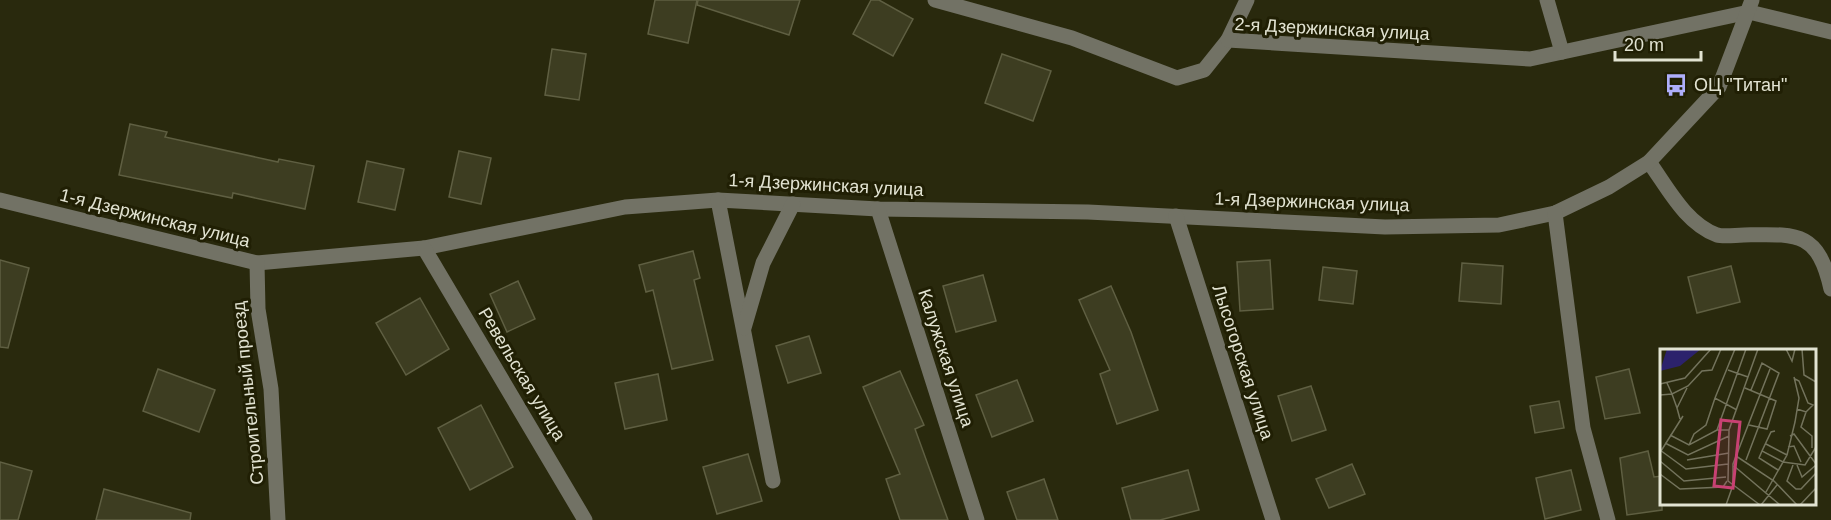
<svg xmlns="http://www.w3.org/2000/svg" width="1831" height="520" viewBox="0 0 1831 520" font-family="Arial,sans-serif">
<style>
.building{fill:#3d3d21;stroke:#5f5f42;stroke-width:1.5}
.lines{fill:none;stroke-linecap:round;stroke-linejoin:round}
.minor{stroke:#727265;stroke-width:15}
.labels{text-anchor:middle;stroke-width:6;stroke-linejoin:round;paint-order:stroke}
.street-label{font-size:18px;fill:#e2e3d2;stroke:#201f04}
.poi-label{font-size:18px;fill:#e2e3d2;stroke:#201f04;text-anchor:start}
.inset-road{fill:none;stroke:#73735c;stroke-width:1.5}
.view{fill:#c84173;fill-opacity:0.15;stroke:#c84173;stroke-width:3}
.inset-edge{fill:none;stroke:#e2e3d2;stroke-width:3}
</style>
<rect width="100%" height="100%" fill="#29290d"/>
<!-- building -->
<g class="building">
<path d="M655,0H697L688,43L648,34Z"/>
<path d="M698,0H800L789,35L697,5Z"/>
<path d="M871,0H879L913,19L893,56L853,34Z"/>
<path d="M552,49L586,54L579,100L545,95Z"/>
<path d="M1002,54L1051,71L1033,121L985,103Z"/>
<path d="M130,124L167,132L165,137L278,162L279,159L314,166L305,209L233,193L232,198L119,175Z"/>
<path d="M459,151L491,158L481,204L449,197Z"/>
<path d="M367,161L404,169L395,210L358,202Z"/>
<path d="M693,251L700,278L694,280L713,360L672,369L653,290L646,292L639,265Z"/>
<path d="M0,260L29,268L8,348L0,347Z"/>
<path d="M1270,260L1273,309L1240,311L1237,262Z"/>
<path d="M1462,263L1503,266L1501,304L1459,301Z"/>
<path d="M1731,266L1740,302L1697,313L1688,277Z"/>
<path d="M1323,267L1357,271L1353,304L1319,300Z"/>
<path d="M983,275L996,321L956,332L943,286Z"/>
<path d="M518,281L535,319L507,332L490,294Z"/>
<path d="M1111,286L1131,332L1158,410L1117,424L1100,374L1110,370L1079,300Z"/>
<path d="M420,298L449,349L406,375L376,323Z"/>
<path d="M809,336L821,373L788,383L776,346Z"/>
<path d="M158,369L215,390L199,432L143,411Z"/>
<path d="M1629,369L1640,413L1605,419L1596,377Z"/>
<path d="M900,371L924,425L915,429L948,520H900L886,479L900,474L863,387Z"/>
<path d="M658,374L667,420L625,429L615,383Z"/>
<path d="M1017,380L1033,421L992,437L976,395Z"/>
<path d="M1311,386L1326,430L1292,441L1278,396Z"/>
<path d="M1559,401L1564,428L1535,433L1530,406Z"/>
<path d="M481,405L513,467L470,490L438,428Z"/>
<path d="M1648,451L1654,477L1662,476V510L1627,515L1620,458Z"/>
<path d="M748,454L762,501L717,514L703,467Z"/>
<path d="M0,462L32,471L18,520H0Z"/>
<path d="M1352,464L1365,494L1329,508L1316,479Z"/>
<path d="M1188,470L1199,510L1160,520H1131L1122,488Z"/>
<path d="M1571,470L1581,510L1545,519L1536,478Z"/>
<path d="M1044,479L1058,520H1017L1007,492Z"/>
<path d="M104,489L191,513L190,520H96Z"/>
</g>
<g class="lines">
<!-- minor -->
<g class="minor">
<path d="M935,0L1072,38L1177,78L1204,70L1228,40L1530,59L1749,12L1831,32"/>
<path d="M1547,0L1562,52"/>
<path d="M1228,40L1247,0"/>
<path d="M1649,162C1668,188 1685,223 1717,235C1724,237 1736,235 1744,235C1797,234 1818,231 1831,289"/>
<path d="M0,200L257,263L424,248L625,207L718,200L878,209L1088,212L1385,227L1499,225L1555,213L1609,187L1649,162L1719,87L1752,0"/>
<path d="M718,200L773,481"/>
<path d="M878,209L977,520"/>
<path d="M1555,213L1583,428L1608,520"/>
<path d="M1176,216L1273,520"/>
<path d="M424,248L585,520"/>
<path d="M257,263L258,309L271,389L278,520"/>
<path d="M744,328L763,263L793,204"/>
</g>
</g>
<!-- icons -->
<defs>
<g id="bus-bare" transform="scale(1.8)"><path d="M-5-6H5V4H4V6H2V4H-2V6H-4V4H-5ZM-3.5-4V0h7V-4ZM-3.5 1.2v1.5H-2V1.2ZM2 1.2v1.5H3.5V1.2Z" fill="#aeaefb" stroke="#201f04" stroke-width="2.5" paint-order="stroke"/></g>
</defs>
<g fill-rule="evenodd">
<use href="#bus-bare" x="1676" y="85"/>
</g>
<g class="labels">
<!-- street labels -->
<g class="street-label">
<text transform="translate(1332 29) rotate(3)" y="6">2-я Дзержинская улица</text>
<text transform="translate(826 185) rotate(3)" y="6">1-я Дзержинская улица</text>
<text transform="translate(1312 202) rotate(2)" y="6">1-я Дзержинская улица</text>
<text transform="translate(155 218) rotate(14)" y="6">1-я Дзержинская улица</text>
<text transform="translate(946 358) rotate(72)" y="6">Калужская улица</text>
<text transform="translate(1243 362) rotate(72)" y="6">Лысогорская улица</text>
<text transform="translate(522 374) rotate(59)" y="6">Ревельская улица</text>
<text transform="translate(248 393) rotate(-96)" y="6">Строительный проезд</text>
</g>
<!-- poi labels -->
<g class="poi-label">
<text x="1694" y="91">ОЦ "Титан"</text>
</g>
</g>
<!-- overview -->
<g transform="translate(1660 349)">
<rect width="156" height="156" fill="#29290d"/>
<path d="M7,0H41L20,17L0,22Z" fill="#2c226c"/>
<path class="inset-road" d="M126,0L132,12L135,0M142,0L144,26L156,33M68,21L88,28M135,30L139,32L148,54L153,56L146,63L137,60M7,34L12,45L28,37L42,22L52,21L61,0M0,35L25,29L51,0M85,39L116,52L107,80L89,76M0,46L12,45L17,59M55,49L75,0M146,63L141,78L152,87V99M20,70L17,59L27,39M57,81L86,0M115,82L111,83L102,102L123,113L145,116L156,98M10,86L29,96L57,81H69M130,87L134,85L156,115M5,94L28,106L69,87M106,95L127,106M29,96L34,85L46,76L55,49L77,61M128,98L134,97L141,113M0,101L26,120L68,115M1,102L23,67M102,102L99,109L118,121M76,107L114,132L137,156M27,111L69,104M86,111L119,24L102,14L91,41M0,112L24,132L66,128M133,116L127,132L136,140H141L156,124M137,116L142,128L156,116M74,117L120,156M0,125L20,140L63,138L67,132M68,132L69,81L98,0M68,132L100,156M106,143L127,106L135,73L139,49L134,28M66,156L73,136V115L110,20M101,156L117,136M140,156L156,139"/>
<path class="view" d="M61,71L80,73L73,139L54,137Z"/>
<rect width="156" height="156" class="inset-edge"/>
</g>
<!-- scale -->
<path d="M1615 51v9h86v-9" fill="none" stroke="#e2e3d2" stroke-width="3"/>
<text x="1624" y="51" font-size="18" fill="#e2e3d2" stroke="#201f04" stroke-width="4.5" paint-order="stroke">20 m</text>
</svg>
